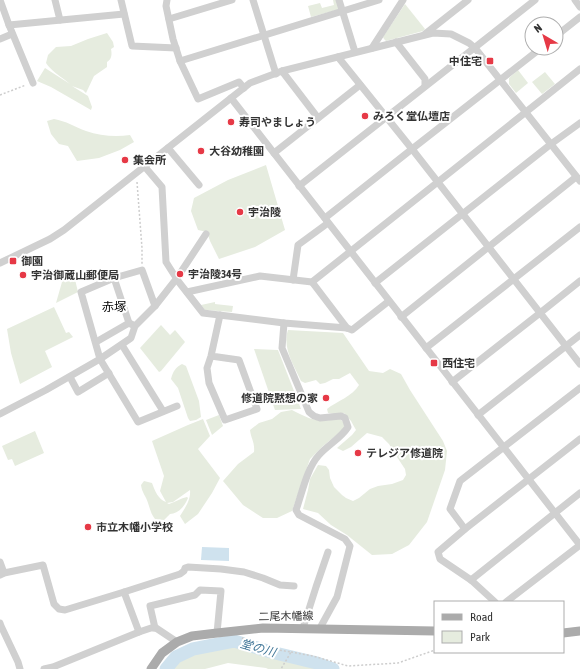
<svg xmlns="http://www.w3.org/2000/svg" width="580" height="669" viewBox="0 0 580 669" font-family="'Asap Condensed','Noto Sans JP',sans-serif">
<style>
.green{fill:#e6ecdf}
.water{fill:#cfe2ee}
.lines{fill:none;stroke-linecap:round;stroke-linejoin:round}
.river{stroke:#cfe2ee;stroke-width:13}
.path{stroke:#cdcdcd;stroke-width:1.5;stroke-dasharray:2 2;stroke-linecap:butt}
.minor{stroke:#d0d0d0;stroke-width:7}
.major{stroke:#ababab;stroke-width:9}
.poi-dot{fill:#e63946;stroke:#fff;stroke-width:1.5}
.labels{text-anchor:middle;stroke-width:4;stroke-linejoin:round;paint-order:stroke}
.poi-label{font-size:11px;font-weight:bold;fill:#333;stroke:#fff;text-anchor:start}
.street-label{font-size:11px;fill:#333;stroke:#fff}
.neighbourhood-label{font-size:12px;fill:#000;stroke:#fff}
.water-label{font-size:12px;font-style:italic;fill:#3f7597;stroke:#fff}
</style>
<rect width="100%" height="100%" fill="#fff"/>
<!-- green -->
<g class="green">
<path d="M333,0H337L340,9L311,17L308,6L320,3L322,8L334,5Z"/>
<path d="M405,4L425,29L423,31L386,41L384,39L383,37Z"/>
<path d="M107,33L113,42L114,47L111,49C112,54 112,59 107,62V67L94,76L86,93L83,90L72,86L88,96L92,107L91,110L51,87L37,81L45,68L70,84C62,77 52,72 46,63L48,55L56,47L71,46L88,39Z"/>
<path d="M518,70L528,83L516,93L509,84V78Z"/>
<path d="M545,72L555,84L542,94L532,82Z"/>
<path d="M54,119C66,121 75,127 86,131C100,136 116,137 130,135L134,142L120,150L99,158L77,161L68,146L59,144L51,134L47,121Z"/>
<path d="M266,165L285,230L255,247L219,259L210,241L207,232L198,230L191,211L194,198L228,180Z"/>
<path d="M73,271L78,292L56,303L64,275Z"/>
<path d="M215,302V304L233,306L232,312L205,310L201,305Z"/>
<path d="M54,307L66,333L69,332L73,337L45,351L52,367L20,384L11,353L7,329Z"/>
<path d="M161,325L170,335L175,330L185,342L161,371L159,372L140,348Z"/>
<path d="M288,330L343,333L369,371L383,373L390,369L401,374L410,390L443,441L447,451L445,470L427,522L409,545L392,554L372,555L347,535L331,525L318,513L303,509L308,490L310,479L318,465L326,466L329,470L330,478L334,487L342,495L346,498L353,501L359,498L370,489L378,486L392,484L403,480L406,475L405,469L395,454L389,444L382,437L367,433L351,447L343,451L337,448L352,435L356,430L351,421L344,413L334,414L328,413L327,409C337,401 353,396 359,385L350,373L339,379H333L325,383L320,384L316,380L305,383L301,381C294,365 282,348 288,330Z"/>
<path d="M254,349L278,350L301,409L275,410Z"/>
<path d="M182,364L186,366L199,401L201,417L196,420L190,421L188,418L178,388L171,379C173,371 176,367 182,364Z"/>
<path d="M292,410C309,419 320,424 338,418L345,423L344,429L323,446L310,459L292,511L277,518H263L243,505L223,481L238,464L254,452C255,442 251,439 250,430L259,423L272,419L281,412Z"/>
<path d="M219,415L223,426L212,435L206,420Z"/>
<path d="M203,419L210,436L198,449L220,478L212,493L198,514L185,524L180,516C185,508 191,500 190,490L173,502L167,503L169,504C175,502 181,498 187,497L188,498C185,506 178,514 170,514L164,520L155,519C151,514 150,509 148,503C146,496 142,493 141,485L144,481L152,483C155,491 158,499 166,502L160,491L164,476L152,441L188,425Z"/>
<path d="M35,431L44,453L15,466L12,459L8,460L2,446Z"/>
<path d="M234,645L316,665L324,669H268L266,668L228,663L205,669H171L179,659L194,652Z"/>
</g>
<!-- water -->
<path class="water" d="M202,547L229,548V561L201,560Z"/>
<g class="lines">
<!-- river -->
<path class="river" d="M166,669L176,657L193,649L234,641L271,652L317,663L333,669"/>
<!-- path -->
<g class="path">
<path d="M0,95L26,85"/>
<path d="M137,182L142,248V264"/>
<path d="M242,638L267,648L291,652L281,669"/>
<path d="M291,652L313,656L348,666L398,663L435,650"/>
</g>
<!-- minor -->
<g class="minor">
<path d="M0,0L9,25L33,83"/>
<path d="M55,0L60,20"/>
<path d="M121,0L132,46L176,48"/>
<path d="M167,0L166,6L173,39L180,61L198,99L239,82L244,88"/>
<path d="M253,0L276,74"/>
<path d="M339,0L355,52"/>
<path d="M575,0L580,7"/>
<path d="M169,19L232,0"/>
<path d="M9,25L124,14"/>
<path d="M425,34L468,0"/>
<path d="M556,36L580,17"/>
<path d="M0,39L12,34"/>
<path d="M396,42L425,79V86"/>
<path d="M372,48L403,0"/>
<path d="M338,57L412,149L580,364"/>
<path d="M180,61L379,0"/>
<path d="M282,71L318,118"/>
<path d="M231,98L580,545"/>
<path d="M168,148L199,185"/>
<path d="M274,153L360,85"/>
<path d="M145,167L162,187L166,262L178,281L203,313L284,323L347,328L352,330L389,301"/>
<path d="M299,186L535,0"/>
<path d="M325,218L412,149L541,48"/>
<path d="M0,263L50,239L64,230L250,83L282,71L433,33L451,34L469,43L475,48L580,181"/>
<path d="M114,278L129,323"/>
<path d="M293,280L298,245L328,223"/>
<path d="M312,282L347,328"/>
<path d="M375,283L551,144L580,123"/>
<path d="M187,292L260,276L312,282L580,69"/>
<path d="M155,306L142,270L114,278L81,292L100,359L138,422L177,406"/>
<path d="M401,317L576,177"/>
<path d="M284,323L282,348L309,412L314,416L320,418L341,416L345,418L348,427C341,438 328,445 319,455C307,468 302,493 296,510L299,515L345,539L350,546L337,597L320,628"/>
<path d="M96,342L129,323L133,325"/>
<path d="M122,345L163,411"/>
<path d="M426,348L580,227"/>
<path d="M211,356L239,360L257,409L225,420L209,383L207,368L211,356L220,315"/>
<path d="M70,377L78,392L109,373"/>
<path d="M452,382L540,313L580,281"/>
<path d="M0,414L46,390L100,359L131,338L135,326L155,306L177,278L206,234"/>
<path d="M478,415L580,335"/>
<path d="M465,529L450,509L460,481L580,388"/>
<path d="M0,562L4,573"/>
<path d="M0,575L4,573L43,565L54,604L59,609L65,610L124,592L139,632"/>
<path d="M471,580L580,493"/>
<path d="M124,592L180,574L184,571L185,568L188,567L221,569L244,572L263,578L280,585L294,586"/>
<path d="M495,602L471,580L440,559L438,552L465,529L580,439"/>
<path d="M506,602L580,545"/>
<path d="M0,623L1,626L18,662L20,669"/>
<path d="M155,628L150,606L195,595L200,590L221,591L217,633"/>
<path d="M303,628L316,587L328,552"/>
<path d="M44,669L53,667L139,632L151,628H156L177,642"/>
</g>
<!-- major -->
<g class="major">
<path d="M563,633L580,631"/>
<path d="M151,669L162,653L177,642L192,636L217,633L263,628L435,631"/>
</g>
</g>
<!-- markers -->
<g class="poi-dot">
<rect x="486" y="57" width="8" height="8" rx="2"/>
<circle cx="365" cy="116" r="4"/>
<circle cx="231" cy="122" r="4"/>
<circle cx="201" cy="151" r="4"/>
<circle cx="125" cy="160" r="4"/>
<circle cx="240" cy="212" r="4"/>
<rect x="9" y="257" width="8" height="8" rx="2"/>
<circle cx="180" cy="274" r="4"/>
<circle cx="23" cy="275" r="4"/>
<rect x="430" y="359" width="8" height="8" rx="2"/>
<circle cx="326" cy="398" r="4"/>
<circle cx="358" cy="453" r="4"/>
<circle cx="88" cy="527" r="4"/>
</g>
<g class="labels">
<!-- poi labels -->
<g class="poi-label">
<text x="482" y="65" text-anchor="end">中住宅</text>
<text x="373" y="120">みろく堂仏壇店</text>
<text x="239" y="126">寿司やましょう</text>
<text x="209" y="155">大谷幼稚園</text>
<text x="133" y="164">集会所</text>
<text x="248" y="216">宇治陵</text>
<text x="21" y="265">御園</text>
<text x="188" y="278">宇治陵34号</text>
<text x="31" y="279">宇治御蔵山郵便局</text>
<text x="442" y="367">西住宅</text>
<text x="318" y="402" text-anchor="end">修道院黙想の家</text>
<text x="366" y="457">テレジア修道院</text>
<text x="96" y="531">市立木幡小学校</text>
</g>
<!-- street labels -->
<g class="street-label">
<text transform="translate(286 616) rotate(-1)" y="4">二尾木幡線</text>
</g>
<!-- neighbourhood labels -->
<g class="neighbourhood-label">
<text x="114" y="311">赤塚</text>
</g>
<!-- water labels -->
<g class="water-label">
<text transform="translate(258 648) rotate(16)" y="4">堂の川</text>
</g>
</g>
<!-- legend -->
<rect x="434" y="601" width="130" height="52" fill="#ffffff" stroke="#adadad"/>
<rect x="442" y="614" width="20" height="6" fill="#ababab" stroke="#adadad"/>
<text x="470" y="621" font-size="12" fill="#333333">Road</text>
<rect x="442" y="631" width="20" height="12" fill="#e6ecdf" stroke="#adadad"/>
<text x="470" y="641" font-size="12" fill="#333333">Park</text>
<!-- north arrow -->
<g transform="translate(544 36) rotate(322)"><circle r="19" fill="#ffffff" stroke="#adadad"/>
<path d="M0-3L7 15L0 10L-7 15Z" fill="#e63946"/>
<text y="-6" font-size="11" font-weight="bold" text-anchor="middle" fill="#333333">N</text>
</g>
</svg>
